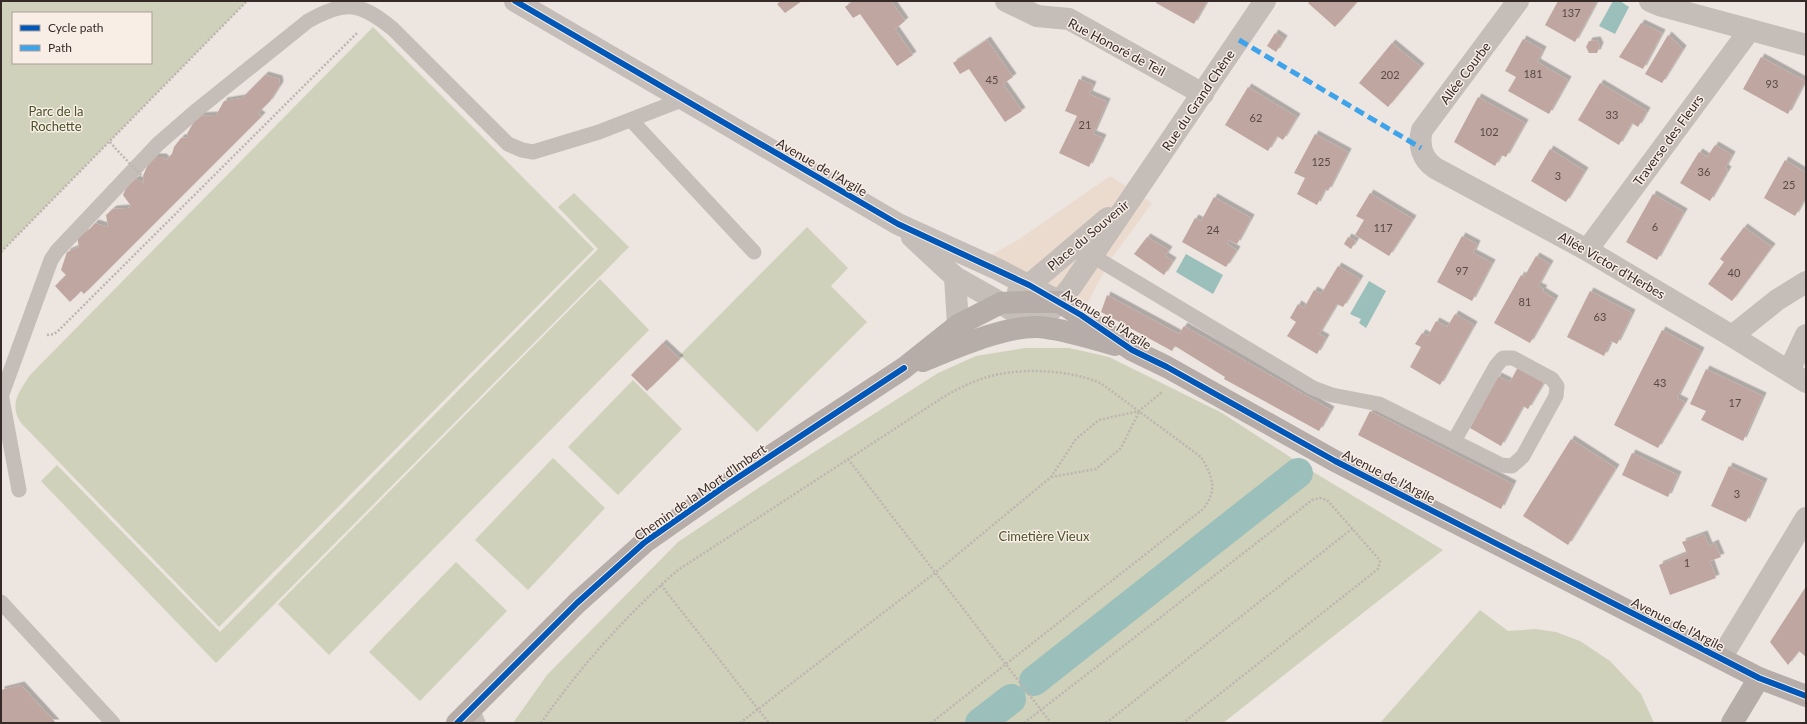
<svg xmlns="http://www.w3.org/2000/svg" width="1807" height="724" viewBox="0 0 1807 724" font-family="Lato,sans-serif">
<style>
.green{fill:#cfd1ba;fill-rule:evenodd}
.plaza{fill:#ebdbce}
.water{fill:#9bbfbb}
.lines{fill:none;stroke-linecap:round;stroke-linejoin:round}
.canal{stroke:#9bbfbb;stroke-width:30}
.building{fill:#c0a6a1;filter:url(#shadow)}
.path{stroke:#beb5b1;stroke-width:2.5;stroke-dasharray:2 2;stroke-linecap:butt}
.lane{stroke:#c5bdb8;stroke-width:15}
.street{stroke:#c5bdb8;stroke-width:22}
.secondary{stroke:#b6ada9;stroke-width:22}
.path-bridge{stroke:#beb5b1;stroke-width:2.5;stroke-dasharray:2 2;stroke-linecap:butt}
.quiet{stroke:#3ea3eb;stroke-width:5;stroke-dasharray:10 5;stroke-linecap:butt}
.cycleway-casing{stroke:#f9eee6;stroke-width:8}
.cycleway{stroke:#0057b8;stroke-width:6}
.labels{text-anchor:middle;stroke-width:3;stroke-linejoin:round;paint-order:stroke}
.number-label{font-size:11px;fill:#584946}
.street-label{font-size:13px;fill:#352a27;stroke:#f9eee6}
.park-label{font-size:13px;fill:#49542a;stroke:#f9eee6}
</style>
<defs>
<filter id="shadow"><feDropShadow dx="3.5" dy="-3.5" stdDeviation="0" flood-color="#0004"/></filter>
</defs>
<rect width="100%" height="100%" fill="#ece5e0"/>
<!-- green -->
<g class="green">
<path d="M1,1H247L1,252ZM13,13H151V63H13Z"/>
<path d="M373,27L594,249L219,627L22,424C8,405 19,392 30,375Z"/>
<path d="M574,193L629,247L216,663L41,481L57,465L220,632L598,249L558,207Z"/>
<path d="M807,227L848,268L831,286L867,322L757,432L680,355Z"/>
<path d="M600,279L649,330L329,655L278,604Z"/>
<path d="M1025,348H1069L1109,357L1222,413L1310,470L1443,550L1223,723H513L547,675L678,542L769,481L938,373L976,356Z"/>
<path d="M633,380L682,429L618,495L568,447Z"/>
<path d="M553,458L605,508L528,590L475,540Z"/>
<path d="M456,562L507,611L420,701L369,652Z"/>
<path d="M1480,610L1508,631L1535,629L1556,632L1580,641L1610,661L1641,694L1654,723H1380Z"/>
</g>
<!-- plaza -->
<path class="plaza" d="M1110,176L1152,203L1111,259L1081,315L980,261L1018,240Z"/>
<!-- water -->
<g class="water">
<path d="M1613,1H1620L1629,7L1615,34L1599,26Z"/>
<path d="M1186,254L1223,275L1213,294L1176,272Z"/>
<path d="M1369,281L1386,291L1366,328L1359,323L1361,319L1350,314Z"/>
</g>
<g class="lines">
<!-- canal -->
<g class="canal">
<path d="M1034,681L1298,473"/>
<path d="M980,723L1011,699"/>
</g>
</g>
<!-- building -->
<g class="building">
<path d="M781,1H802L785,13L777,4Z"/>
<path d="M853,1H891L905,21L895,29L913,55L897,66L860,14L853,18L845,7Z"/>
<path d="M1157,1H1207L1194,24L1156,3Z"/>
<path d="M1310,1H1358L1335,27L1308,3Z"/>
<path d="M1558,1H1597L1575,42L1545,25Z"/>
<path d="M1641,23L1662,33L1643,69L1619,57Z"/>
<path d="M1275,33L1284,39L1276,52L1267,46Z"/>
<path d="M1668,35L1683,49L1662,83L1645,74Z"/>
<path d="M1523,39L1543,50L1537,62L1568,80L1549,114L1508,91L1516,77L1505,71Z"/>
<path d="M987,40L1013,77L1003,84L1022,111L1005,122L969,69L960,74L953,63Z"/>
<path d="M1597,40L1600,46L1597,53H1589L1586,47L1589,41Z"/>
<path d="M1392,43L1421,67L1388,107L1359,83Z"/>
<path d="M1761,57L1805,81L1788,114L1743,89Z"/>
<path d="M265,75L279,79L280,85L270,101L258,113L262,116L84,294L81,291L70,302L55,286L66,275L61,270L67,252L79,247L77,237L88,231L95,223L108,227L106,215L113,209L128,208L131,206L123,195L127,186L136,179L144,183L143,176L151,157H163L166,160L172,154L174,147L181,138L189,137L187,134L197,116L216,115L224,101L242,98Z"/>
<path d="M1079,79L1093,85L1089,94L1107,102L1093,134L1103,138L1089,167L1059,153L1077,116L1065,111Z"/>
<path d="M1600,83L1647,111L1638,127L1632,123L1619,145L1578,120Z"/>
<path d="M1248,87L1297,117L1283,140L1277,136L1268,151L1225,125Z"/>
<path d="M1478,97L1525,123L1506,157L1501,155L1495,166L1454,142Z"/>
<path d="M1315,134L1348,152L1328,191L1325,189L1317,205L1297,194L1305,178L1294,173Z"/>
<path d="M1715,145L1732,155L1725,168L1728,170L1710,201L1680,183L1699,152L1707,157Z"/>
<path d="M1550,149L1585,171L1566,202L1531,181Z"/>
<path d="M1785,160L1806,173V197L1795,216L1764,198Z"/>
<path d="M1370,193L1413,219L1389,256L1355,235L1364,220L1356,216Z"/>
<path d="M1653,194L1684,212L1657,260L1626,242Z"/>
<path d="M1214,197L1251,218L1237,244L1229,240L1227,244L1237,250L1226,267L1182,242L1195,218L1201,221Z"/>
<path d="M1744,227L1772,247L1732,301L1708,284L1724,262L1720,259Z"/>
<path d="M1462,236L1477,244L1473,253L1492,263L1472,301L1437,282Z"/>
<path d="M1147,237L1169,250L1165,256L1173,261L1164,275L1134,254Z"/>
<path d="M1348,237L1356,241L1351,249L1344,244Z"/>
<path d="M1536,256L1550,264L1538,286L1544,289L1542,291L1555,299L1530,343L1494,323L1521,275L1524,277Z"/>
<path d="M1338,266L1360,279L1343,307L1337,304L1319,334L1326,338L1317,354L1287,336L1296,322L1290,318L1298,304L1304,308L1314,290L1321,294Z"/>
<path d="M1590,291L1632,313L1617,344L1611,341L1604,356L1567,337Z"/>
<path d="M1107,295L1179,334L1184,326L1331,410L1319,431L1224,379L1225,377L1175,346L1172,351L1101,312Z"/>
<path d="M1455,314L1474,325L1440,385L1410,367L1421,347L1415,344L1422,333L1428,336L1436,321L1447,327Z"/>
<path d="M1662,330L1701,351L1677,398L1685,402L1658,448L1614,425Z"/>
<path d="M663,343L680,359L647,391L631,375Z"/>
<path d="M1518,367L1544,382L1528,409L1523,406L1501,446L1470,428L1498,376L1510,382Z"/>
<path d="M1706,369L1763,396L1743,441L1701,420L1706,411L1690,404Z"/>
<path d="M1370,411L1513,484L1501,509L1358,435Z"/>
<path d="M1571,439L1616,468L1568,545L1523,516Z"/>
<path d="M1632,453L1678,475L1668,497L1622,475Z"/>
<path d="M1729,466L1764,482L1746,522L1711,506Z"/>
<path d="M1704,534L1709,546L1715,543L1721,557L1710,561L1716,578L1670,595L1659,565L1687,553L1682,542Z"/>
<path d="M1805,588L1806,657L1799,651L1788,665L1770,642Z"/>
<path d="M21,685L56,723H1V690Z"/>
</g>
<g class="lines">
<!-- path -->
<g class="path">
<path d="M110,142L115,148"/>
<path d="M1,252L247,1"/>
<path d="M47,335L54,334L58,331L358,32"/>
<path d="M848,459L1051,723"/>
<path d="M1051,477L1096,469L1121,448L1139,412"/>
<path d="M661,585L769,723"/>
<path d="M541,723C580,667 626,615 678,570L942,398C955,390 969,383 984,378C1017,367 1071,369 1102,384L1201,457C1213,477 1218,490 1203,509L931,723"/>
<path d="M740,723L935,573L1051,477L1076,439L1099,420L1139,411L1162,392"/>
<path d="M1024,723L1312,500L1320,498L1327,500L1378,558L1380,562L1378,569L1183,723"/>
<path d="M1106,723L1353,528"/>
</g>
<!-- lane -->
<g class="lane">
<path d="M631,120L754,252"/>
<path d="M1091,255L1313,388L1332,395L1379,404L1501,465L1512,466L1523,456L1556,396L1557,386L1552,379L1513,358H1503L1496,366L1454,441"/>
<path d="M19,490L2,399V394L51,260L57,251L158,144L197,110L308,21C346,0 360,2 393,29L508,144L522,150L533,152L599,132L684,99"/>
<path d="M1,602L113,723"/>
<path d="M472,709L478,723"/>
</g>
<!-- street -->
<g class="street">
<path d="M515,1L898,224L997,269L1060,302"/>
<path d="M1006,1L1037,16L1069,19L1203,94"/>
<path d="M1518,1L1422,130C1418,145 1422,159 1435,168L1587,250L1732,336L1806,382"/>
<path d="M1650,1L1662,6L1806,45"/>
<path d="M912,237L955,277L1001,303L1037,327"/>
<path d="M1587,250L1749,31"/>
<path d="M955,277L958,325"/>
<path d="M1018,292L1029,285L1108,218"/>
<path d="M1037,327L1071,287L1265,1"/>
<path d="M1732,336L1777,300L1806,282"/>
<path d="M1789,371L1806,335"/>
<path d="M1721,658L1806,518"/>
</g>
<!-- secondary -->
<g class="secondary">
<path d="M923,361C955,348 1004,326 1038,327C1064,329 1090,338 1115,345"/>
<path d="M457,723L577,603L645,542L725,486L904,368L958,325L1001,303L1024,302H1060L1132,350L1167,367L1335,461L1759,678L1806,696"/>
<path d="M1732,723L1759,678"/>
</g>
<!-- path-bridge -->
<path class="path-bridge" d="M115,148L142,176"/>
<!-- quiet -->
<path class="quiet" d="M1239,40L1421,148"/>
<!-- cycleway casing -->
<g class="cycleway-casing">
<g id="cycleway">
<path d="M515,1L898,224L1029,285L1081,315L1132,350L1167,367L1335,461L1759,678L1806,696"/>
<path d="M457,723L577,603L645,542L725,486L904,368"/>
</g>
</g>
<!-- cycleway -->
<use href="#cycleway" class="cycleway"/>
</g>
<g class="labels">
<!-- number labels -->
<g class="number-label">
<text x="1571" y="17">137</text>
<text x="1533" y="78">181</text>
<text x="1390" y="79">202</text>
<text x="992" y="84">45</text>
<text x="1772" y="88">93</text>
<text x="1612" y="119">33</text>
<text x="1256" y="122">62</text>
<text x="1085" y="129">21</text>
<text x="1489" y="136">102</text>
<text x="1321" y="166">125</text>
<text x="1704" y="176">36</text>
<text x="1558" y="180">3</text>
<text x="1789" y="189">25</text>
<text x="1655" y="231">6</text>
<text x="1383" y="232">117</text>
<text x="1213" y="234">24</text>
<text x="1462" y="275">97</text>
<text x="1734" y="277">40</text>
<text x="1525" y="306">81</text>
<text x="1600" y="321">63</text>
<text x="1660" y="387">43</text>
<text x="1735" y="407">17</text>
<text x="1737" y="498">3</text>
<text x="1687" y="567">1</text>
</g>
<!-- street labels -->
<g class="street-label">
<text transform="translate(1117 47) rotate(28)" y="5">Rue Honoré de Teil</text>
<text transform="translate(1465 73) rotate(-53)" y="5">Allée Courbe</text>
<text transform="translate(1198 100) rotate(-56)" y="5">Rue du Grand Chêne</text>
<text transform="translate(1668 140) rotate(-54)" y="5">Traverse des Fleurs</text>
<text transform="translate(822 167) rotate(30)" y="5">Avenue de l'Argile</text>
<text transform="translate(1088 235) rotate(-40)" y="5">Place du Souvenir</text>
<text transform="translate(1612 265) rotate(30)" y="5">Allée Victor d'Herbes</text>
<text transform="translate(1107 319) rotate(32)" y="5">Avenue de l'Argile</text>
<text transform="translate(1389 476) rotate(27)" y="5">Avenue de l'Argile</text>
<text transform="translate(700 492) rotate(-35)" y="5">Chemin de la Mort d'Imbert</text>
<text transform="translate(1678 624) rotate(27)" y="5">Avenue de l'Argile</text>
</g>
<!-- park labels -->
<g class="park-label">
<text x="56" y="116">Parc de la<tspan x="56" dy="15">Rochette</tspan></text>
<text x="1044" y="541">Cimetière Vieux</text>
</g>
</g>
<!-- border -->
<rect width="1807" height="724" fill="none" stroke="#352a27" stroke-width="4"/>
<!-- legend -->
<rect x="12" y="12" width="140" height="52" fill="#f9eee6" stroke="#aba09a"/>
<rect x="20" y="25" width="20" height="6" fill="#0057b8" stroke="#aba09a"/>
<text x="48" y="32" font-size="12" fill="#352a27">Cycle path</text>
<rect x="20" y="45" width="20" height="6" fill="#3ea3eb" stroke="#aba09a"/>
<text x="48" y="52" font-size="12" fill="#352a27">Path</text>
</svg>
